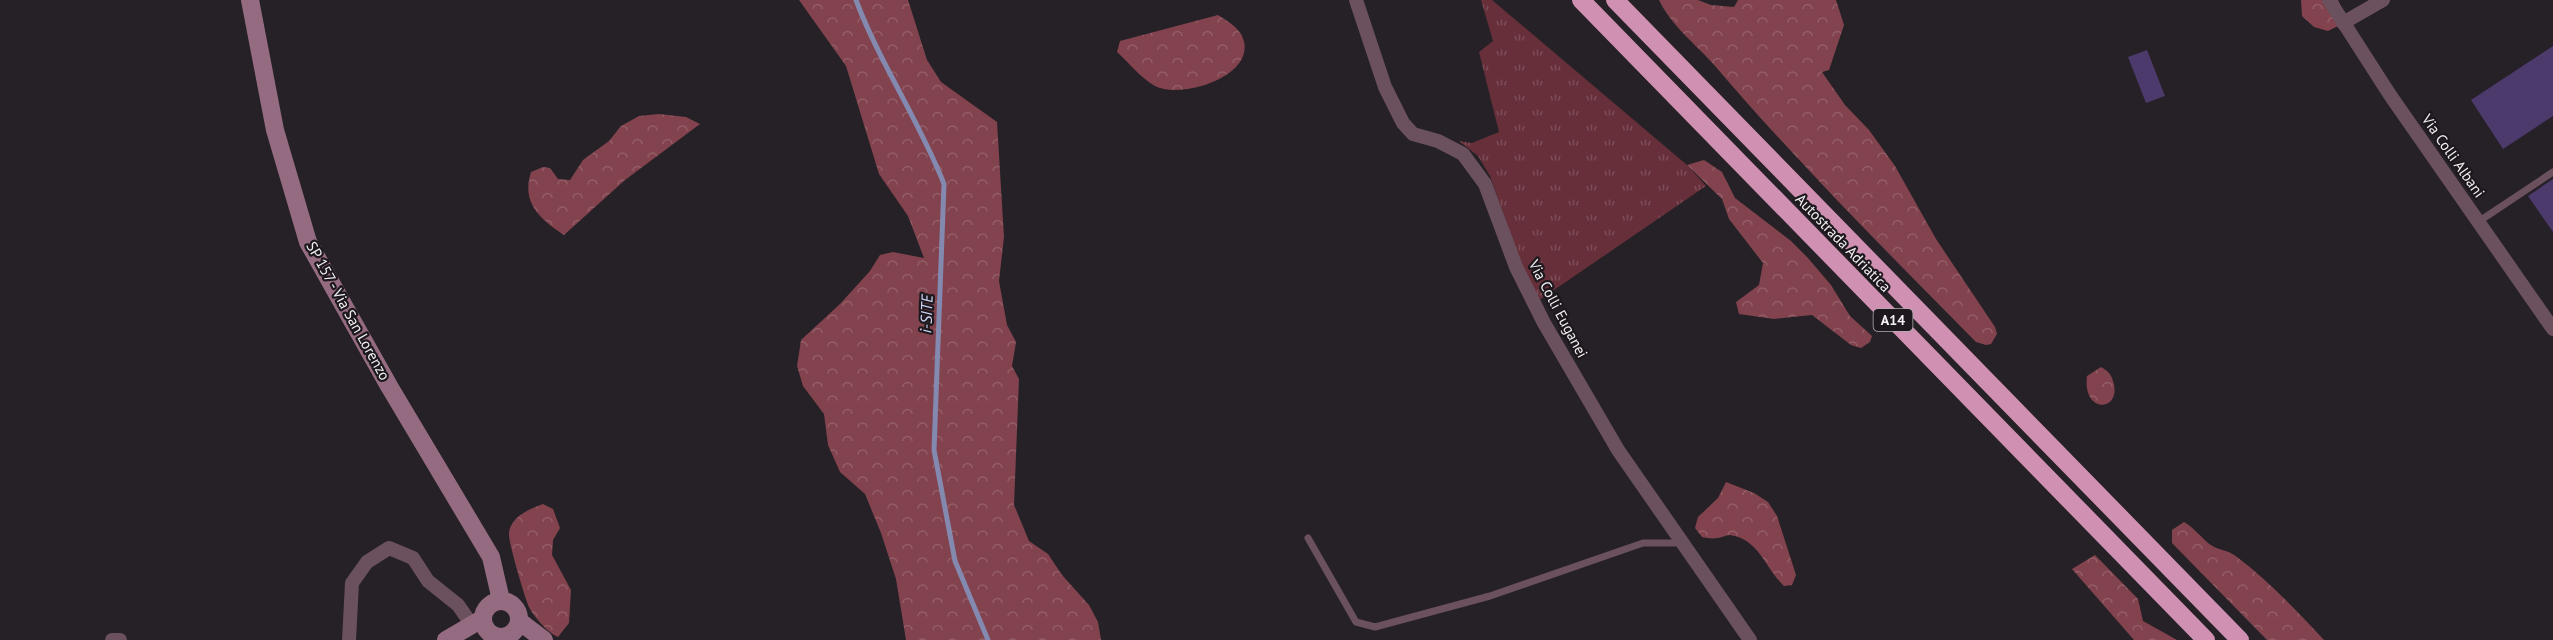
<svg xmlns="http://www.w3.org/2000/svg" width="2553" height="640" viewBox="0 0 2553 640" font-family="'PT Sans',sans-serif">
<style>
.grass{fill:url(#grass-tufts)}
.forest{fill:url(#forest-crowns)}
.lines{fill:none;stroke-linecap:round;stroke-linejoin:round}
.stream{stroke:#8489b0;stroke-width:5}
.building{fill:#4d3a6d}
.lane{stroke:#6b515e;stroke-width:7}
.street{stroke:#6b515e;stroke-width:14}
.secondary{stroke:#946b80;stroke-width:18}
.highway{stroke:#d090b1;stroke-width:18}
.labels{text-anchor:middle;stroke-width:4.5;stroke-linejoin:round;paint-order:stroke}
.shield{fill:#1c181d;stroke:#b2afb3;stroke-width:1.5}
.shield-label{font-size:14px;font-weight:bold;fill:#f3f0f3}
.street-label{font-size:15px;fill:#f3f0f3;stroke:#1c181d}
.water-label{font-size:16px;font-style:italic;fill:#cbd2f3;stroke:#1c181d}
</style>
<defs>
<pattern id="grass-tufts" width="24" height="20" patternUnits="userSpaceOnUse" patternTransform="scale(1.5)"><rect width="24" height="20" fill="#662f39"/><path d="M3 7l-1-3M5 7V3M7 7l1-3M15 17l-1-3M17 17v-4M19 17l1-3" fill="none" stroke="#7c4d56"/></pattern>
<pattern id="forest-crowns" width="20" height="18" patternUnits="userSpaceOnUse" patternTransform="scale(1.5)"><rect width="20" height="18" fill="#82434e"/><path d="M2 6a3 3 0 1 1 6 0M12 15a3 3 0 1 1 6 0" fill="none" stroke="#945e68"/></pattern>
</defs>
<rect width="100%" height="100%" fill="#262126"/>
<!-- grass -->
<path class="grass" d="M1481,0H1492L1687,165L1706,186L1535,303L1490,176L1478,156L1459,141L1472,143L1499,132L1479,52L1493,41Z"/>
<!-- forest -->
<g class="forest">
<path d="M799,0H908L927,60L941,82L997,122L1004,237L999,281L1007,325L1016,342L1012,366L1019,379L1014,505L1029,541L1048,554L1062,575L1089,605L1098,622L1101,640H906L896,579L881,533L865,494L840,472L828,445L824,414L803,386L797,366L801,340L840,304L870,271L880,255L893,252L924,258L908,216L879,174L846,66Z"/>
<path d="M1659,0H1698L1711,5L1734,7L1738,0H1836L1844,25L1829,70L1822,72L1845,105L1869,130L1895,166L1936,239L1995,327L1997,334L1991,344L1986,345L1976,342C1887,252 1797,162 1715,66C1696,44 1672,27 1659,0Z"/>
<path d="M2301,0H2338L2341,7L2340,25L2328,31L2314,27L2302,16Z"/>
<path d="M1218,15C1226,20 1238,27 1242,36C1260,75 1182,100 1155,86C1141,78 1129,63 1117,52L1120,41Z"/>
<path d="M659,114L686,117L700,124L625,180L564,235C540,219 521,203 531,172L543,167L550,168L558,179L570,180L583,160L609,141L621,126L639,116Z"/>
<path d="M1704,160L1722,172L1735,198L1791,241L1807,257L1831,285L1850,316L1872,336L1870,342L1861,348L1851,345L1812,315L1774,319L1739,314L1736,302L1759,285L1763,263L1729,219L1722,199L1687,165Z"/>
<path d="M2101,367C2108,371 2111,374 2113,381C2123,412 2082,415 2087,376Z"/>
<path d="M1726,482L1754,493L1768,502L1777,516L1796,575L1792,585L1784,586C1765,568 1759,539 1730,535C1725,535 1722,538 1717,538C1712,539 1707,538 1702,537L1695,528L1698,517L1718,498Z"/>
<path d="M543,504L553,509L560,528L553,540L552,555L571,590L569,623L558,637C548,633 534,617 529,607C525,598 508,541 509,534C510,517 529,509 543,504Z"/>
<path d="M2184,522C2194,528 2200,536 2208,543C2216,550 2229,550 2237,557C2270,582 2296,610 2324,640H2267L2172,543V530Z"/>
<path d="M2095,555L2138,599L2143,621L2177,640H2134L2072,569Z"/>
</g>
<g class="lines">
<!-- stream -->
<path class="stream" d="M856,0C880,64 919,120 944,184L934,450L955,561L988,640"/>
</g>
<!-- building -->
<g class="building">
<path d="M2553,46V116L2503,149L2471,100Z"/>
<path d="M2147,50L2165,96L2146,103L2128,57Z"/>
<path d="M2553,179V232L2528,196Z"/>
</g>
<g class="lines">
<!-- lane -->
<g class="lane">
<path d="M2478,222L2553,172"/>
<path d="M1308,538L1356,622L1375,627L1490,596L1643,543H1682"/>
</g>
<!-- street -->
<g class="street">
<path d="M1356,0L1385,87L1403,123L1413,134L1438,141L1463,154L1485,184L1516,267L1544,323L1618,450L1750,640"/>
<path d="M2329,0L2390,95L2553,329"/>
<path d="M2343,23L2383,0"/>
<path d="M112,640H120"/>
<path d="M349,640L352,583L367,562L389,548L413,558L428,581L458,605L472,625"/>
</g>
<!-- secondary -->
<g class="secondary">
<path d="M250,0L275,130L308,242L389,386L491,557L501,600"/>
<circle cx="501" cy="619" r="18"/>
<path d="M519,621L544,640"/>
<path d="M446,640L482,619"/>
</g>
<!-- highway -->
<g class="highway">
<path d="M1581,0L2206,640"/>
<path d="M1615,0L2240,640"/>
</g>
</g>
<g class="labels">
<!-- shield labels -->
<rect class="shield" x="1873.5" y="309" width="39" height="22" rx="4.5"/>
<g class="shield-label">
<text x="1893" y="325">A14</text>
</g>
<!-- street labels -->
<g class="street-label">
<text transform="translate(2453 156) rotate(55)" y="5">Via Colli Albani</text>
<text transform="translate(1843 243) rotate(46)" y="5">Autostrada Adriatica</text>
<text transform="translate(1558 309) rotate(62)" y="5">Via Colli Euganei</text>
<text transform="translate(348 311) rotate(61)" y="5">SP 157 - Via San Lorenzo</text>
</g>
<!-- water labels -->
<g class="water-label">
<text transform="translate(926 314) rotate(-88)" y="6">i-SITE</text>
</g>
</g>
</svg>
